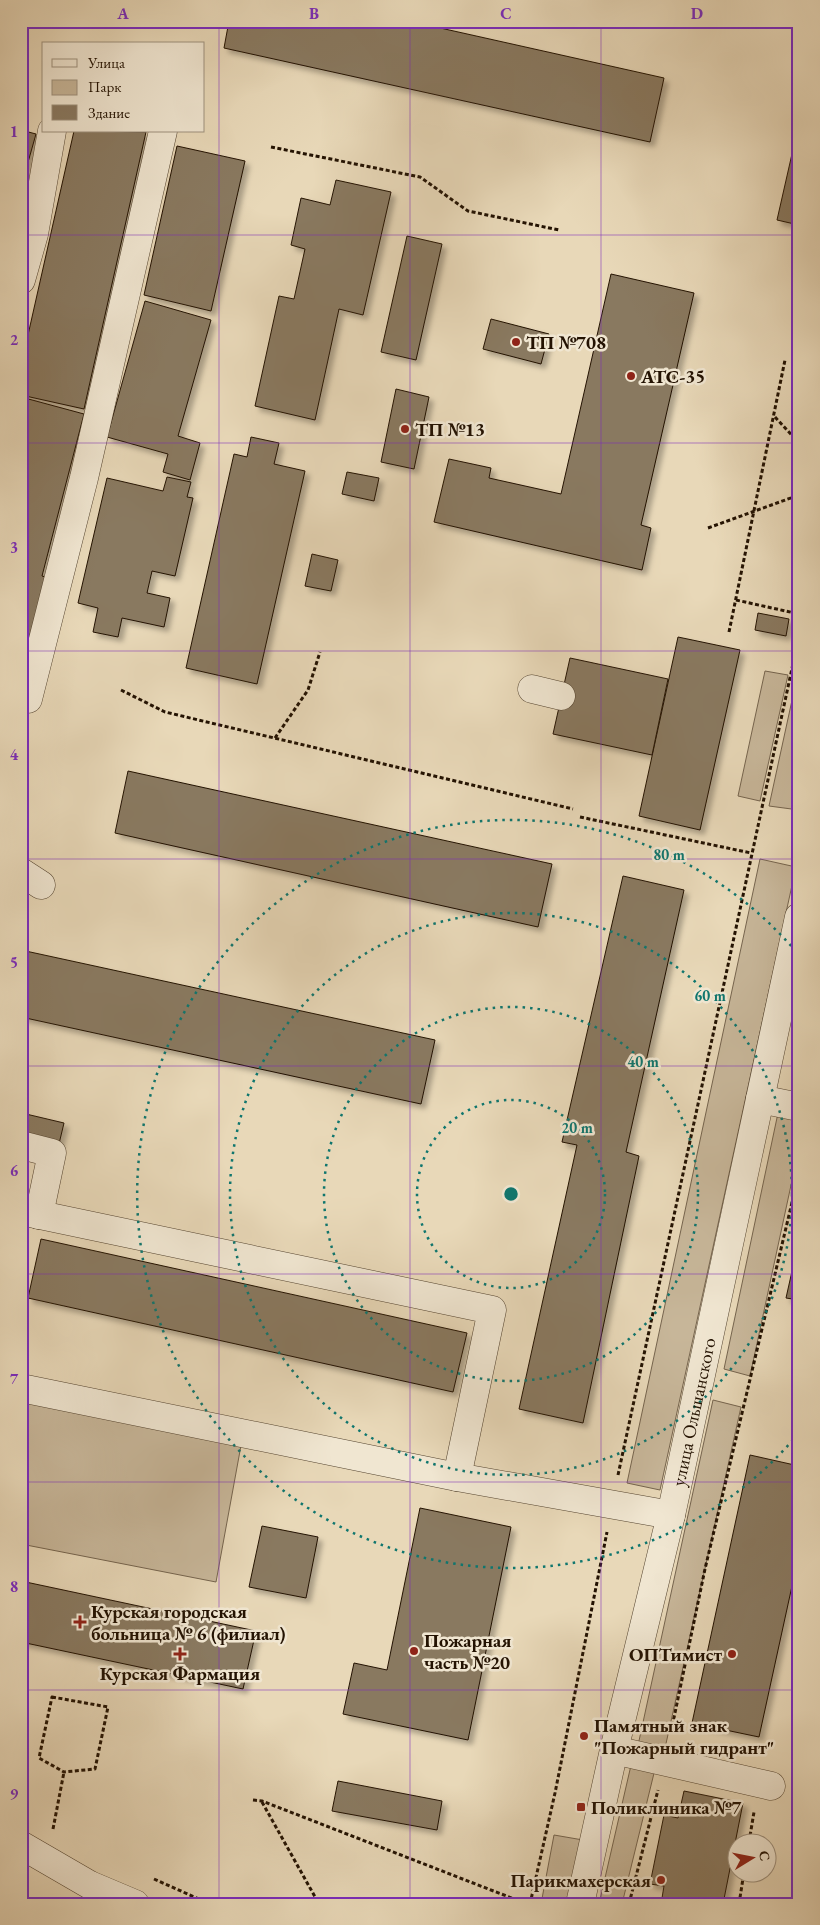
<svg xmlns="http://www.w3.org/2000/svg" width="820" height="1925" viewBox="0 0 820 1925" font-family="'EB Garamond',serif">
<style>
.green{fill:#c7b699;stroke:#75644e}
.building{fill:#897961;stroke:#231202;filter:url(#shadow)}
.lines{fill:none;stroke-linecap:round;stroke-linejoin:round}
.minor-casing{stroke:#544430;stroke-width:29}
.path{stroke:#231202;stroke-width:3;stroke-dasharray:4 2.5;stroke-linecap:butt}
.minor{stroke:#f0e6d1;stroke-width:28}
.grid{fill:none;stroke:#7b2cbf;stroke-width:1;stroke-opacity:0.55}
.ring{fill:none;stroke:#0f766e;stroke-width:2.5;stroke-dasharray:2.5 5}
.poi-dot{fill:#8f2418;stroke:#f0e6d1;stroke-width:2}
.labels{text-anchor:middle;stroke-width:5;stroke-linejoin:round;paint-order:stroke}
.poi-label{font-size:19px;font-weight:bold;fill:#231202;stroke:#f0e6d1;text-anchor:start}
.street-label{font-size:19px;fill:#231202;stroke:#f0e6d1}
.centre{fill:#0f766e;stroke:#f0e6d1;stroke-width:2.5}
.ring-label{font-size:15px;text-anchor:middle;font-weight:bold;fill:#0f766e;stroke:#f0e6d1;stroke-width:5;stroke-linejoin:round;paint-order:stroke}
.neatline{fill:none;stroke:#7b2cbf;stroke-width:2}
.grid-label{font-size:16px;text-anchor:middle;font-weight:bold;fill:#7b2cbf}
</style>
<defs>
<filter id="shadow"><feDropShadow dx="4.5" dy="4.5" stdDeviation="2.5" flood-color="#0004"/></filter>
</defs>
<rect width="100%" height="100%" fill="#e8d8b8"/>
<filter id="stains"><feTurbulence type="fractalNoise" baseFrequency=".004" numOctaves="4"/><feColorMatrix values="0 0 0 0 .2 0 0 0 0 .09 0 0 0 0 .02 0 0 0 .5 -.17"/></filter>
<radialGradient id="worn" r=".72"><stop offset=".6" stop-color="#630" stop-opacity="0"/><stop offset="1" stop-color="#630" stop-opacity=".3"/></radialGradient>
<!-- green -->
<g class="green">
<path d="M799,668V810L769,806Z"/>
<path d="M765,671L788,675L760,801L738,796Z"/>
<path d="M760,859L796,867L660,1490L627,1483Z"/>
<path d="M778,1113L799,1118V1148L750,1376L724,1369Z"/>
<path d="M21,1395L242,1440L216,1582L21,1544Z"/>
<path d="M713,1400L741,1407L663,1757L637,1750Z"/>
<path d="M632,1761L656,1765L622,1904H599Z"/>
<path d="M554,1835L583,1840L568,1904H541Z"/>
</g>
<!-- building -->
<g class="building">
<path d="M229,21H409L664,78L650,142L224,48Z"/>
<path d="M799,123V225L777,220Z"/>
<path d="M21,130L36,134L21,187Z"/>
<path d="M74,131L146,132L84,409L21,395V366Z"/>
<path d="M177,146L245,161L211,311L144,295Z"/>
<path d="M336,180L391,192L363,315L339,309L315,420L255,406L279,296L294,299L305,249L291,245L301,198L330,205Z"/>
<path d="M407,236L442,244L416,360L381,352Z"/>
<path d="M611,274L694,293L641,525L651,528L642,570L434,522L449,459L491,468L489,478L561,494Z"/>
<path d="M145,301L211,320L178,436L200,443L190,480L163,472L168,454L107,437Z"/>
<path d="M491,319L549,334L541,364L483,349Z"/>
<path d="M396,389L429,397L414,469L381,462Z"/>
<path d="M21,397L84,414L42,576L49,578L21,680Z"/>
<path d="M251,437L279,443L274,464L305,471L257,684L186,668L234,454L247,457Z"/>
<path d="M347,472L379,478L374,501L342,494Z"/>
<path d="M167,477L191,482L187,497L193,498L175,576L152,571L147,593L170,598L164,627L122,618L118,637L93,632L98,608L78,603L107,478L163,491Z"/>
<path d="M312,554L338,560L331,591L305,586Z"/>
<path d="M758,613L789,619L786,636L755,630Z"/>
<path d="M678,637L740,650L700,830L639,816Z"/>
<path d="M570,658L668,679L652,755L553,734Z"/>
<path d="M128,771L552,864L538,927L115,833Z"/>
<path d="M623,876L684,890L626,1152L639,1156L583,1423L519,1409L577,1145L562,1142Z"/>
<path d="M21,950L435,1040L421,1104L21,1017Z"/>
<path d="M26,1114L64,1123L58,1148L21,1134Z"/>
<path d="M41,1239L467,1333L453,1392L28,1298Z"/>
<path d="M799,1240V1300L786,1298Z"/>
<path d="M750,1455L799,1466V1554L759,1737L692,1723Z"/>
<path d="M420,1508L511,1527L468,1740L343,1714L354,1663L387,1670Z"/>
<path d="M262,1526L318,1537L306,1598L249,1587Z"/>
<path d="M21,1581L256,1631L243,1689L21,1642Z"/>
<path d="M338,1781L442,1801L437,1830L332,1811Z"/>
<path d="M684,1791L743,1803L723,1904H661L664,1886L650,1884L664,1815L678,1818Z"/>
</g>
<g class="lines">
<!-- minor casing -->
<g class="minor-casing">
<g id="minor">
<path d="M21,280L34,234L52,131"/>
<path d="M532,689L561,696"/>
<path d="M28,699L84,478L163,131"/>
<path d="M21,872L41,885"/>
<path d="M760,1099L799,1107"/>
<path d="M21,1145L52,1153L39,1215"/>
<path d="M21,1211L492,1310L457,1477"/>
<path d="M21,1388L457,1477L671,1515"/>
<path d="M614,1750L771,1786"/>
<path d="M21,1845L90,1885L135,1904"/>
<path id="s1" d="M580,1904L614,1750L671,1515L799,917"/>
</g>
</g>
<!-- path -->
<g class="path">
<path d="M271,147L420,177L468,211L559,230"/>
<path d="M796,268L799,269"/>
<path d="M775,417L799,443"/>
<path d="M708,528L799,495"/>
<path d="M736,600L799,614"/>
<path d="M729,632L785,360"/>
<path d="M121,690L165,712L573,809"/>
<path d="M275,738L308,690L320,652"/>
<path d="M580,817L751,853"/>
<path d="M618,1475L799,636"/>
<path d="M52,1697L108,1707L95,1769L64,1772L39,1758Z"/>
<path d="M671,1732L705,1569L799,1173"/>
<path d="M253,1800L262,1801L527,1904"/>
<path d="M262,1802L319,1904"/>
<path d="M53,1829L64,1772"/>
<path d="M749,1842L754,1812"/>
<path d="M730,1866L738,1867"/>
<path d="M154,1879L210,1904"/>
<path d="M530,1904L555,1793L607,1532"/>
<path d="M629,1904L658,1790"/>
<path d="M739,1904L744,1872"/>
</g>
<!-- minor -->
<use href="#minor" class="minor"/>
</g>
<!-- grid -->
<path class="grid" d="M219,21V1904M410,21V1904M601,21V1904M21,235H799M21,443H799M21,651H799M21,859H799M21,1066H799M21,1274H799M21,1482H799M21,1690H799"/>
<!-- distance rings -->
<g class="ring">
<circle cx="511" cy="1194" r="94"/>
<circle cx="511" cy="1194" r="187"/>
<circle cx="511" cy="1194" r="281"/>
<path d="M798 1434A374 374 0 1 1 798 954"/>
</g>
<!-- markers -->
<g class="poi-dot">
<circle cx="516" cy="342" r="5"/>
<circle cx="631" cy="376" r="5"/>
<circle cx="405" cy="429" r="5"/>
<path d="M77.5 1614.5h5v5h5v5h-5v5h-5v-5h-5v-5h5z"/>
<circle cx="414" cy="1651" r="5"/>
<path d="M177.5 1646.5h5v5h5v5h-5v5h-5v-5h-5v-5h5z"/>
<circle cx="732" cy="1654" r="5"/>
<circle cx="584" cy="1736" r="5"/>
<rect x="576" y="1802" width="10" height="10" rx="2.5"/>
<circle cx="661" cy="1880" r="5"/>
</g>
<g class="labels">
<!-- poi labels -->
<g class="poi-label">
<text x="526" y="349">ТП №708</text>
<text x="641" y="383">АТС-35</text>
<text x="415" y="436">ТП №13</text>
<text x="91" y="1618">Курская городская<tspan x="91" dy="22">больница № 6 (филиал)</tspan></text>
<text x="424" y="1647">Пожарная<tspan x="424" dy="22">часть №20</tspan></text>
<text x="722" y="1661" text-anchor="end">ОПТимист</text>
<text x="180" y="1680" text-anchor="middle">Курская Фармация</text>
<text x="594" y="1732">Памятный знак<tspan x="594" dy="22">"Пожарный гидрант"</tspan></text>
<text x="591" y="1814">Поликлиника №7</text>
<text x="651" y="1887" text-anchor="end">Парикмахерская</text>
</g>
<!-- street labels -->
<g class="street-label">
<text dy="7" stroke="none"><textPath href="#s1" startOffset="505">улица Ольшанского</textPath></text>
</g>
</g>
<circle cx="511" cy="1194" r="8" class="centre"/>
<g class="ring-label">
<text x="669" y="860">80 m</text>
<text x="710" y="1001">60 m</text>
<text x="643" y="1067">40 m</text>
<text x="577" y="1133">20 m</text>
</g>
<!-- margin -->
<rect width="820" height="1925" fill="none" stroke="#e8d8b8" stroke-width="55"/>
<!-- legend -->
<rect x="42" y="42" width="162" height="90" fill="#f0e6d1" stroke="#9e917e"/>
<rect x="52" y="59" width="25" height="8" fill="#f0e6d1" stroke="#9e917e"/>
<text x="88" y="68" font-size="15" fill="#231202">Улица</text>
<rect x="52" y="80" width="25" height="15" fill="#c7b699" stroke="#9e917e"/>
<text x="88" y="92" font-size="15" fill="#231202">Парк</text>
<rect x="52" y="105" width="25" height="15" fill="#897961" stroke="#9e917e"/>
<text x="88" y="118" font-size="15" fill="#231202">Здание</text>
<!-- north arrow -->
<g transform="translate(752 1858) rotate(80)"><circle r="24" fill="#f0e6d1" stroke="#9e917e"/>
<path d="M0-4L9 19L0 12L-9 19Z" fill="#8f2418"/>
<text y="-8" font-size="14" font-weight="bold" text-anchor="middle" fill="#231202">С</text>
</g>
<rect x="28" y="28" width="764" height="1870" class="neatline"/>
<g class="grid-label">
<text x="123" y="19">A</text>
<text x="314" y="19">B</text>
<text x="506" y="19">C</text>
<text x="697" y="19">D</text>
<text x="14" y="137">1</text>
<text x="14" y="345">2</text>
<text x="14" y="553">3</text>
<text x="14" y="760">4</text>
<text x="14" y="968">5</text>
<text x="14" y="1176">6</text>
<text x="14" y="1384">7</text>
<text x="14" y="1592">8</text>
<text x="14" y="1799">9</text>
</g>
<rect width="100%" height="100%" filter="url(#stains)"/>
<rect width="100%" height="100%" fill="url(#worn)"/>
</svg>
